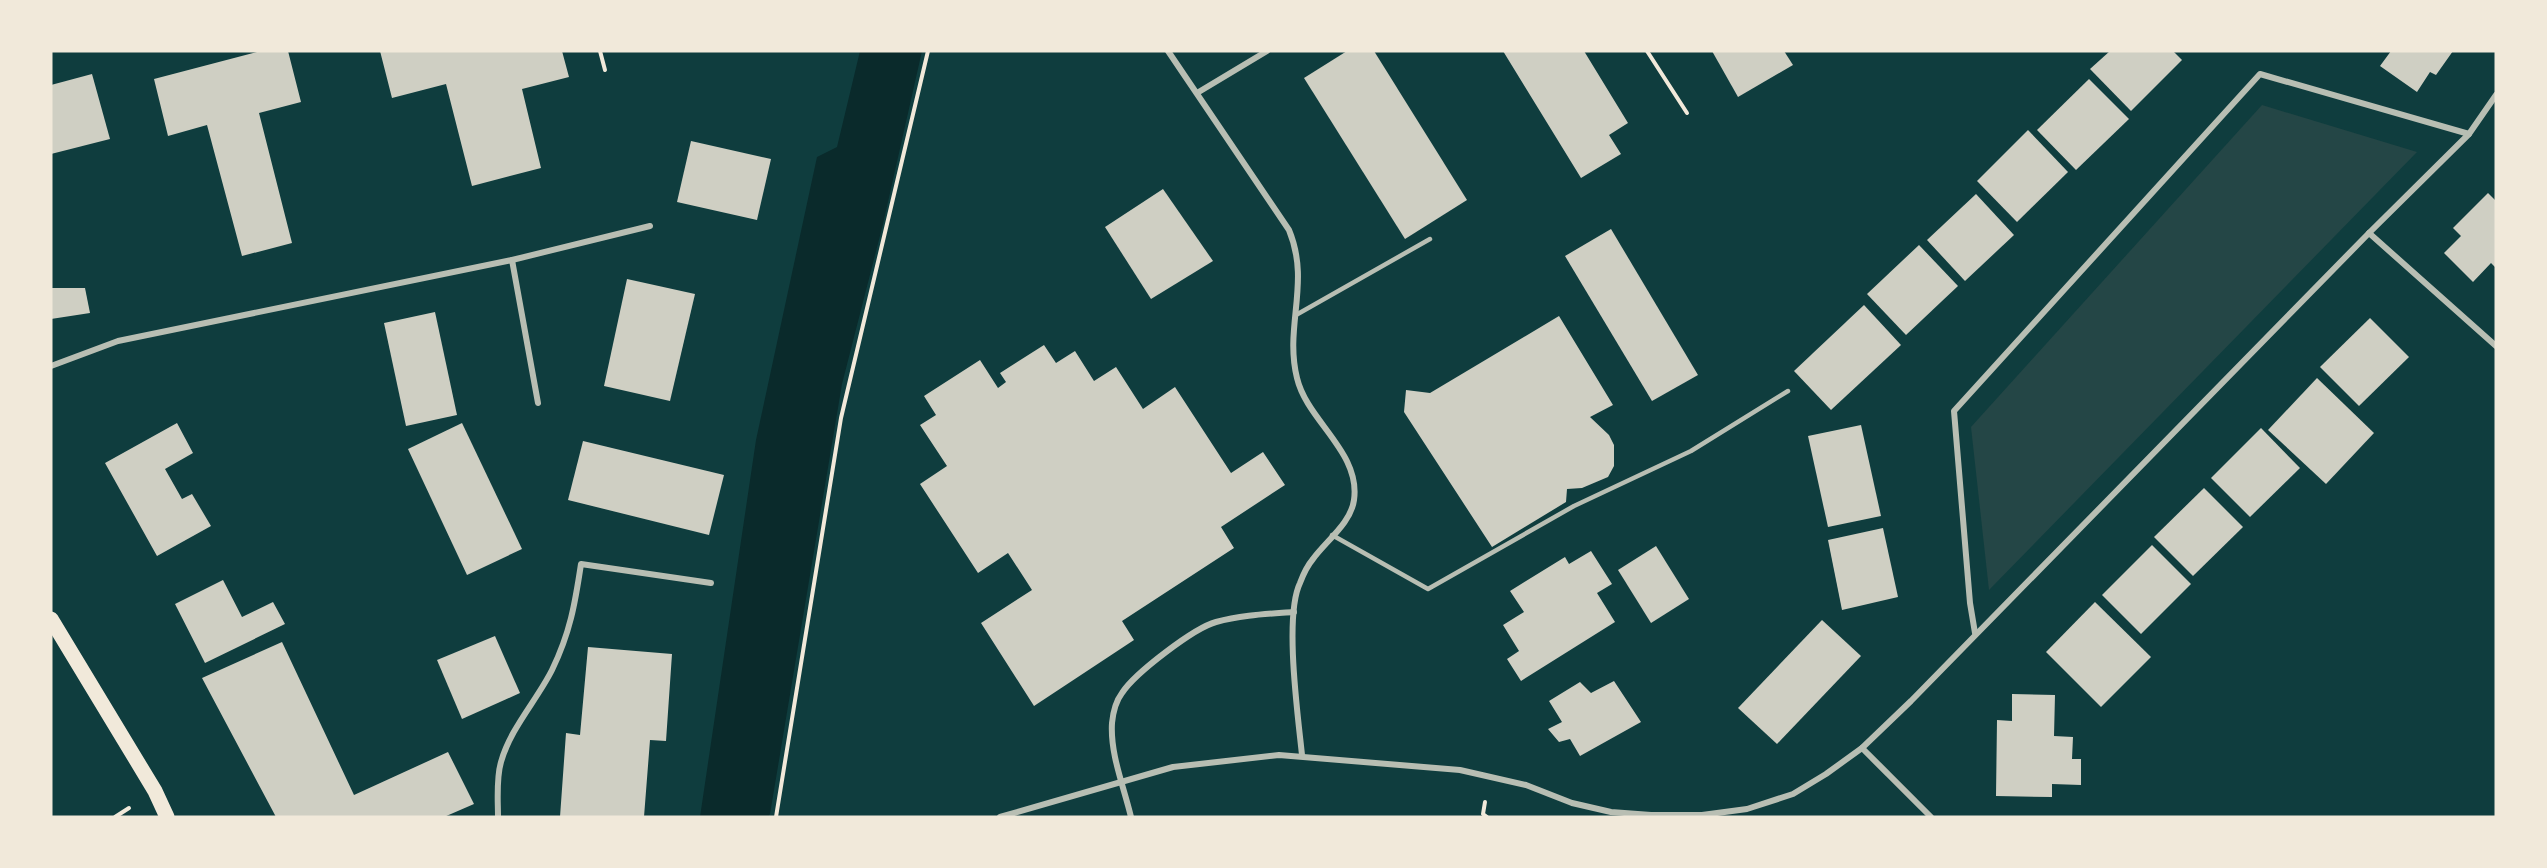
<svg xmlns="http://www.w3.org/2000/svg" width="2547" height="868" viewBox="0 0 2547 868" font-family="'Exo 2',sans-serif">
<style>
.green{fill:#244646}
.water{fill:#0a2a2b}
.building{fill:#cfcfc3}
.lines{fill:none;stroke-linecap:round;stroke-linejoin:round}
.path{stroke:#f1e9da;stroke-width:4}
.service{stroke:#b8beb3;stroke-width:4.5}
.minor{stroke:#b8beb3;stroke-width:6}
.primary{stroke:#f1e9da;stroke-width:15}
</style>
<rect width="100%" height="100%" fill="#0f3d3e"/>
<!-- green -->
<path class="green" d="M2262,105L2417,152L1989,590L1971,427Z"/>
<!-- water -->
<path class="water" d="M860,51H922L883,224L842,384L770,814L768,817H700L756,440L817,157L837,147Z"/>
<!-- building -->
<g class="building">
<path d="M261,51H288L301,102L259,113L292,243L242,256L207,125L168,136L154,79Z"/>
<path d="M380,51H562L569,77L522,89L541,168L472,186L446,84L392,98Z"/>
<path d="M1347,51H1374L1467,200L1405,239L1304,78Z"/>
<path d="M1503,51H1584L1628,123L1609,135L1621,154L1581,178Z"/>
<path d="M1712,51H1784L1793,65L1738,97Z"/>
<path d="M2110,51H2173L2182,60L2131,111L2090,69Z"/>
<path d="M2391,51H2453L2436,75L2430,72L2417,92L2380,66Z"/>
<path d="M92,74L110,139L51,154V85Z"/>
<path d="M2089,79L2129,119L2076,170L2037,130Z"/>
<path d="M2028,130L2068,172L2017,222L1977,181Z"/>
<path d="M691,141L771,159L757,220L677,202Z"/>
<path d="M1163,189L1213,261L1151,299L1105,227Z"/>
<path d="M2488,193L2496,201V268L2491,263L2473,282L2444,253L2461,236L2453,228Z"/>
<path d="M1976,194L2014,235L1965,281L1927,240Z"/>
<path d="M1611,229L1698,375L1652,401L1565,256Z"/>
<path d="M1919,245L1958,286L1906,335L1867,294Z"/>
<path d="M627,279L695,294L670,401L604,386Z"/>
<path d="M51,288H85L90,313L51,319Z"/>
<path d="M1864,305L1901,345L1831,410L1794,371Z"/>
<path d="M435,312L457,415L406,426L384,323Z"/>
<path d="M1559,316L1613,405L1590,417L1609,435L1614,445V466L1608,477L1582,488L1567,489L1566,502L1492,547L1404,412L1406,390L1430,393Z"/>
<path d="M2370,318L2409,357L2359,406L2320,367Z"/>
<path d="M1044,345L1056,363L1075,351L1094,381L1116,367L1143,409L1175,387L1231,473L1263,452L1285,485L1221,527L1234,548L1122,621L1134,640L1034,706L981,623L1032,590L1008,553L978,573L920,484L947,466L920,425L936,415L924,396L980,360L998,388L1006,382L1000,373Z"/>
<path d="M2317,378L2374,433L2326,484L2268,430Z"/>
<path d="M177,423L193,453L165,469L182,499L192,494L211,526L157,556L105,463Z"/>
<path d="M462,423L522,549L467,575L408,449Z"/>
<path d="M1861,425L1881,516L1828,527L1808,436Z"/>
<path d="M2261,428L2300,468L2250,517L2211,478Z"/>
<path d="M583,441L724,475L709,535L568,500Z"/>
<path d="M2204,488L2243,527L2193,576L2154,537Z"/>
<path d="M1883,528L1898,597L1842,610L1828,540Z"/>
<path d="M2152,545L2191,584L2141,634L2102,595Z"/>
<path d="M1656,546L1689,599L1651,623L1618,570Z"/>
<path d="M1591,551L1612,584L1597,593L1615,622L1521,681L1507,659L1519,651L1503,625L1524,612L1510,591L1565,557L1569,564Z"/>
<path d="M223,580L242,617L273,602L285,624L205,663L175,604Z"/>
<path d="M2095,602L2151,657L2101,707L2046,652Z"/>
<path d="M1822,620L1861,656L1777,744L1738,708Z"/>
<path d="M495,636L520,693L462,719L437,660Z"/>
<path d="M282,642L354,795L448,752L474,804L444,817H276L202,678Z"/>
<path d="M588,647L672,654L666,741L650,740L644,817H560L566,733L580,735Z"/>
<path d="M1614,681L1641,722L1580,756L1570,739L1559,742L1548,729L1562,722L1549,701L1580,682L1591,693Z"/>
<path d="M2012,694L2055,695L2054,736L2073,737L2072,759H2081V785L2052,784V797L1996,796L1997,720L2012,721Z"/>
</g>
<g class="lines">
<!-- path -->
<g class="path">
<path d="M600,51L605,70"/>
<path d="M1647,51L1687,113"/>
<path d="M1485,802L1483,814L1487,817"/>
<path d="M115,817L129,808"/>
<path d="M776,817L841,418L928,51"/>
</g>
<!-- service -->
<g class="service">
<path d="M1296,315L1430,239"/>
<path d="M1332,535L1428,589L1574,506L1691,451L1788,391"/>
</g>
<!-- minor -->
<g class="minor">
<path d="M1168,51L1289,230C1311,283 1284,326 1297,378C1307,421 1361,452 1354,500C1351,523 1326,541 1313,559C1307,566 1303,575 1300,583C1284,616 1298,716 1302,755"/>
<path d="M1197,93L1267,51"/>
<path d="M2369,233L2496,346"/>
<path d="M512,260L538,403"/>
<path d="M51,366L118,341L512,260L650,226"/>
<path d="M1975,633L1970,603L1954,411L2260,74L2469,134"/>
<path d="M1862,748L1931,817"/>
<path d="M498,817C498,800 496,779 501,762C510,729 537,700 552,670C570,633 575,604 581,564L711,583"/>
<path d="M1000,817L1173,767L1279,755L1460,770L1526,785L1572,803L1611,812L1651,815H1702L1747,809L1793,794L1826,774L1862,748L1911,701L2369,233L2469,134L2496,95"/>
<path d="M1131,817C1124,787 1110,754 1112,723C1113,713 1116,701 1122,693C1135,673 1194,628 1216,622C1241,615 1268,614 1294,612"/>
</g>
<!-- primary -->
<path class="primary" d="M51,619L155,791L167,817"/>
</g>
<!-- border -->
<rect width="2547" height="868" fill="none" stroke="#f1e9da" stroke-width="105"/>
</svg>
